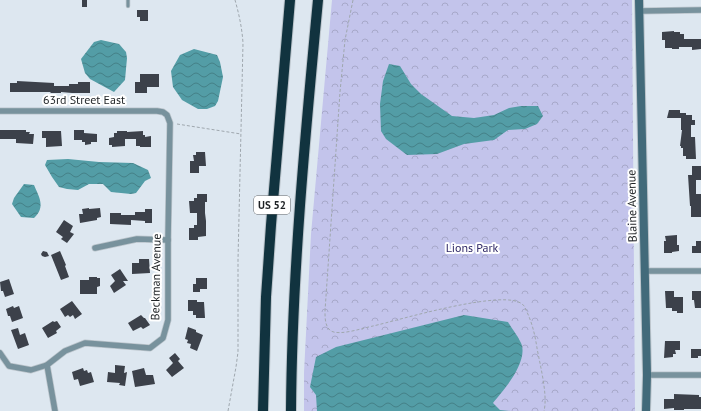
<svg xmlns="http://www.w3.org/2000/svg" width="701" height="411" viewBox="0 0 701 411" font-family="'PT Sans',sans-serif">
<style>
.park{fill:url(#park-crowns)}
.water{fill:url(#water-waves)}
.building{fill:#3c414a}
.lines{fill:none;stroke-linecap:round;stroke-linejoin:round}
.lane-casing{stroke:#bbc4cb;stroke-width:4.5}
.street-casing{stroke:#bbc4cb;stroke-width:7}
.secondary-casing{stroke:#bbc4cb;stroke-width:10}
.highway-casing{stroke:#bbc4cb;stroke-width:12}
.path{stroke:#9fa7ae;stroke-width:1;stroke-dasharray:3 2;stroke-linecap:butt}
.lane{stroke:#78929d;stroke-width:3}
.street{stroke:#78929d;stroke-width:5.5}
.secondary{stroke:#426a7a;stroke-width:8}
.highway{stroke:#11333f;stroke-width:10}
.labels{text-anchor:middle;stroke-width:4;stroke-linejoin:round;paint-order:stroke}
.shield{fill:#fff;stroke:#626466;stroke-width:1}
.shield-label{font-size:11px;font-weight:bold;fill:#1e2225}
.street-label{font-size:12px;fill:#1e2225;stroke:#fff}
.park-label{font-size:12px;fill:#2f2866;stroke:#fff}
</style>
<defs>
<pattern id="park-crowns" width="20" height="18" patternUnits="userSpaceOnUse"><rect width="20" height="18" fill="#c3c4eb"/><path d="M2 6a3 3 0 1 1 6 0M12 15a3 3 0 1 1 6 0" fill="none" stroke="#a7a8c9"/></pattern>
<pattern id="water-waves" width="16" height="10" patternUnits="userSpaceOnUse"><rect width="16" height="10" fill="#539da6"/><path d="M0 5q4-4 8 0t8 0" fill="none" stroke="#448087"/></pattern>
</defs>
<rect width="100%" height="100%" fill="#dde7f0"/>
<!-- park -->
<path class="park" d="M332,0H632L635,411H304V373L311,234Z"/>
<!-- water -->
<g class="water">
<path d="M101,40L119,44L126,52L127,58L125,80L114,92L90,79L85,73L81,59L94,42Z"/>
<path d="M194,49L217,55L220,62L223,77L218,101L215,106L207,109H198L182,100L173,87L171,71L180,55Z"/>
<path d="M389,64L400,66L411,84L421,94L452,116L474,118L494,115L509,108L521,106H538L543,116L537,124L525,129L508,130L494,140L464,144L437,154L407,155L386,139L381,131L380,104L383,81Z"/>
<path d="M68,159L99,162L133,163L148,170L151,178L145,181L136,193L131,194L111,192L103,184H89L78,190L67,189L59,187L52,177L45,165L47,160Z"/>
<path d="M24,184L34,185C39,197 46,207 34,218L21,217L12,204L14,198Z"/>
<path d="M464,315L508,322C512,329 518,336 521,343C529,361 504,390 493,403L500,410L511,411H317L316,395L310,387L316,357L336,347Z"/>
</g>
<!-- building -->
<g class="building">
<rect x="82" y="0" width="5" height="7"/>
<path d="M137,10H148V21H140V17H137Z"/>
<path d="M674,31V32H680V34H684V39H701V49L692,50V47H679V49H672V48H665V40H662V32Z"/>
<path d="M140,74H159V87H147V93H135V82H140Z"/>
<path d="M17,81L54,83V86H69V84H78V82H90V93H72L61,92V93H50L51,92H10V83H17Z"/>
<path d="M669,110H680V113H686V115H692V120H695V125H691V137H695L696,159H686V156H683V148H681V146H680L682,130H681V118H667Z"/>
<path d="M0,130H26V132H30L29,134H34L33,144L16,143V139H0Z"/>
<path d="M74,130H84V133L97,134V142H91V144L85,145V142H82V140H74Z"/>
<path d="M42,131H61L62,146L46,147V138H42Z"/>
<path d="M117,131H127V132L143,131V135H145V137L151,136V147H140V146H136V139H125V146L112,147V145H109V138L114,137V133H117Z"/>
<path d="M196,152H205L206,166H199V173H190V161H194L193,155H196Z"/>
<path d="M692,166H701V180H696V194H701V217H691V206H690L688,175H692Z"/>
<path d="M197,194H207V202H205V213L206,221V236L198,237V240H189V228H194V225H197V213H190L189,201H194V198H197Z"/>
<path d="M89,208V209L100,208L101,217L97,218V220L80,223L79,214H83L82,209Z"/>
<path d="M145,209H152V223H145V221L131,220V225L110,224V213H121V215H135V212H145Z"/>
<path d="M64,220L73,226L70,232L74,234L67,243L61,239L63,237L56,232Z"/>
<path d="M677,235V245H679V251L672,252V253H664V241H666L665,236Z"/>
<path d="M696,241H701V253H692V246H696Z"/>
<path d="M43,251L47,252L49,256L45,257L42,256L41,254Z"/>
<path d="M60,251L66,265L65,266L69,277L61,280L51,255Z"/>
<path d="M139,259H149L150,273L132,274V263H139Z"/>
<path d="M120,269L128,281H123L126,285L114,293L110,286L115,281L111,275Z"/>
<path d="M89,277H97V278H100V286L97,287V294H80V280H89Z"/>
<path d="M196,278H207V289H200V292H193V284H196Z"/>
<path d="M9,279L14,294L5,297L3,291H1L0,282Z"/>
<path d="M665,291H674V297H683V313H677V311H672V308H666Z"/>
<path d="M692,291H701V308H695L694,300H692Z"/>
<path d="M188,300H197V302H204L205,318H196V315H193V311H188Z"/>
<path d="M72,301L82,314L75,319L73,315L70,317L68,315L65,317L60,309Z"/>
<path d="M13,306L14,308L19,306L23,318L12,322L10,316H8L6,309Z"/>
<path d="M141,315L144,318H145L150,325L143,329L141,327L133,331L128,323Z"/>
<path d="M53,321L54,322L57,321L61,327L56,331L57,333L48,338L42,328Z"/>
<path d="M188,327L196,330V332L203,335L197,351L190,348L191,344L187,343L188,340L185,339Z"/>
<path d="M18,328L20,335L25,333L29,345L18,349L11,330Z"/>
<path d="M665,341H680V350H675L676,354H673V357L664,358Z"/>
<path d="M691,349H701V356H698V358H691Z"/>
<path d="M175,353L180,359L178,361L184,368L172,377L166,370L173,363L169,358Z"/>
<path d="M115,365L125,366L124,373L127,372L125,386L119,385L120,383L107,382L108,372L115,373Z"/>
<path d="M83,368L84,371L87,370L88,373L91,372L94,382L80,386L78,379L74,380L72,372Z"/>
<path d="M144,368L146,375H153L155,384L135,387L132,371Z"/>
<path d="M674,394L699,395V397H701V409H684V410H674V408L664,409V399H674Z"/>
</g>
<g class="lines">
<!-- lane casing -->
<g class="lane-casing">
<path id="lane" d="M128,0V6"/>
</g>
<!-- street casing -->
<g class="street-casing">
<g id="street">
<path d="M640,11L701,10"/>
<path d="M0,111H157L163,112L167,115L170,123L168,240V320L163,338L150,348L85,343L65,351L47,365L31,370L9,366L0,353"/>
<path d="M95,248L137,239L168,240"/>
<path d="M645,271H701"/>
<path d="M47,365L55,411"/>
<path d="M647,375H701"/>
</g>
</g>
<!-- secondary casing -->
<g class="secondary-casing">
<path id="secondary" d="M639,0L647,375L646,411"/>
</g>
<!-- highway casing -->
<g class="highway-casing">
<g id="highway">
<path d="M263,411L266,297L271,225L290,0"/>
<path d="M291,411C292,274 305,137 318,0"/>
</g>
</g>
<!-- path -->
<g class="path">
<path d="M353,0L345,40L340,92L325,311C325,318 325,327 331,331C340,336 363,328 373,326C396,321 508,287 523,305C525,306 525,308 526,310C532,322 535,335 537,348C540,365 548,395 544,411"/>
<path d="M177,124L241,134"/>
<path d="M228,411L236,367L238,352V260L243,43C242,28 239,14 235,0"/>
</g>
<!-- lane -->
<use href="#lane" class="lane"/>
<!-- street -->
<use href="#street" class="street"/>
<!-- secondary -->
<use href="#secondary" class="secondary"/>
<!-- highway -->
<use href="#highway" class="highway"/>
</g>
<g class="labels">
<!-- shield labels -->
<rect class="shield" x="254" y="196" width="36" height="18" rx="3"/>
<g class="shield-label">
<text x="272" y="209">US 52</text>
</g>
<!-- street labels -->
<g class="street-label">
<text x="84" y="104">63rd Street East</text>
<text transform="translate(632 206) rotate(-91)" y="4">Blaine Avenue</text>
<text transform="translate(156 277) rotate(-89)" y="4">Beckman Avenue</text>
</g>
<!-- park labels -->
<g class="park-label">
<text x="472" y="252">Lions Park</text>
</g>
</g>
</svg>
